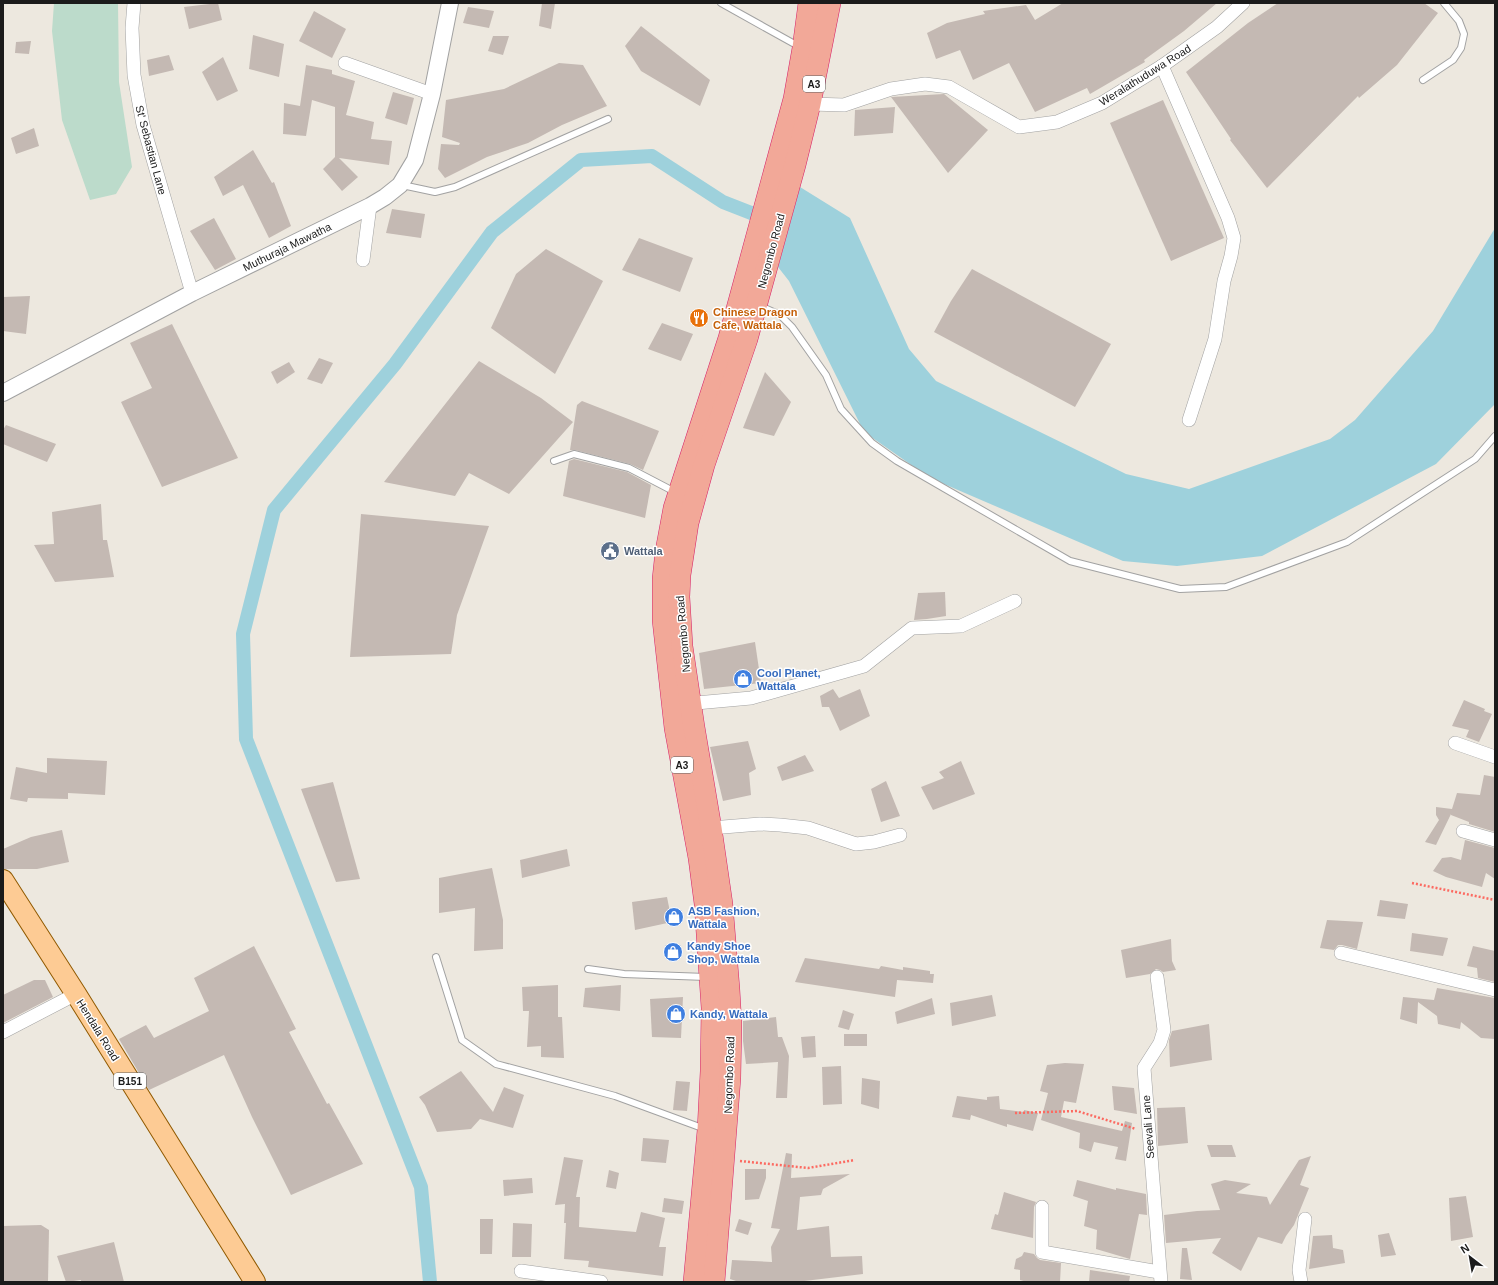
<svg xmlns="http://www.w3.org/2000/svg" width="1498" height="1285" viewBox="0 0 1498 1285" font-family="Helvetica,sans-serif">
<style>
.wetland{fill:#bcdbcb}
.water{fill:#9ed1dc}
.lines{fill:none;stroke-linecap:round;stroke-linejoin:round}
.canal{stroke:#9ed1dc;stroke-width:14}
.building{fill:#c4b9b3}
.service-casing{stroke:#a2a2a2;stroke-width:8}
.minor-casing{stroke:#a2a2a2;stroke-width:14}
.tertiary-casing{stroke:#a2a2a2;stroke-width:18}
.primary-casing{stroke:#915a00;stroke-width:22}
.trunk-casing{stroke:#d72068;stroke-width:22}
.path{stroke:#fc6a61;stroke-width:2.5;stroke-dasharray:2 2;stroke-linecap:butt}
.service{stroke:#fff;stroke-width:6}
.minor{stroke:#fff;stroke-width:13}
.tertiary{stroke:#fff;stroke-width:16}
.primary{stroke:#fdcb94;stroke-width:20}
.trunk{stroke:#f2a898;stroke-width:21}
.labels{text-anchor:middle;stroke-width:3;stroke-linejoin:round;paint-order:stroke}
.shield{fill:#fff;stroke:#5f5f5f;stroke-width:1}
.shield-label{font-size:10px;font-weight:bold;fill:#1b1b1b}
.street-label{font-size:11px;fill:#1b1b1b;stroke:#fff}
.food-label{font-size:11px;font-weight:bold;fill:#c56008;stroke:#fff;text-anchor:start}
.service-label{font-size:11px;font-weight:bold;fill:#4e5e75;stroke:#fff;text-anchor:start}
.shop-label{font-size:11px;font-weight:bold;fill:#366cbe;stroke:#fff;text-anchor:start}
</style>
<rect width="100%" height="100%" fill="#ede8df"/>
<!-- wetland -->
<path class="wetland" d="M54,3H118L119,82L132,167L116,194L90,200L62,120L52,31Z"/>
<!-- water -->
<path class="water" d="M800,187L850,218L909,349L936,381L1126,474L1189,489L1330,439L1355,420L1433,331L1495,228V404L1436,464L1262,556L1177,566L1123,561L930,478L864,432L789,281L778,267Z"/>
<g class="lines">
<!-- canal -->
<path class="canal" d="M430,1282L421,1187L246,739L243,634L274,510L395,364L492,232L581,160L652,156L723,202L769,220"/>
</g>
<!-- building -->
<g class="building">
<path d="M218,3L222,20L189,29L184,7Z"/>
<path d="M542,3H555L551,29L539,26Z"/>
<path d="M1063,3H1217L1184,31L1144,60L1145,62L1090,94L1087,88L1035,112L1009,63L973,80L960,50L936,59L927,33L947,23L985,14L983,11L1026,5L1035,20Z"/>
<path d="M1278,3H1424L1438,13L1397,65L1359,98L1358,96L1267,188L1230,140L1231,139L1186,72L1248,23Z"/>
<path d="M468,7L494,11L489,28L463,23Z"/>
<path d="M314,11L346,29L332,58L299,41Z"/>
<path d="M641,26L710,80L700,106L641,71L625,46Z"/>
<path d="M253,35L284,44L279,77L249,69Z"/>
<path d="M493,36H509L503,55L488,51Z"/>
<path d="M31,41L29,54L15,53L16,42Z"/>
<path d="M169,55L174,70L149,76L147,60Z"/>
<path d="M223,57L238,91L217,101L202,72Z"/>
<path d="M559,63L583,65L607,106L562,125L528,143L487,157L445,178L438,169L441,144L459,145L460,143L442,137L446,100L504,89Z"/>
<path d="M306,65L332,70V74L355,81L346,115L374,122L371,139L392,141L389,165L339,158L358,177L342,191L323,169L335,157V107L312,100L306,136L283,134L284,103L300,106Z"/>
<path d="M393,92L414,98L407,125L385,118Z"/>
<path d="M944,94L988,130L948,173L891,97Z"/>
<path d="M1163,100L1224,238L1171,261L1110,123Z"/>
<path d="M895,107L893,133L854,136L855,110Z"/>
<path d="M34,128L39,146L16,154L11,138Z"/>
<path d="M253,150L272,183L274,182L291,226L269,238L243,185L223,196L214,177Z"/>
<path d="M392,209L425,214L421,238L386,233Z"/>
<path d="M214,218L236,259L215,270L190,231Z"/>
<path d="M639,238L693,258L680,292L622,270Z"/>
<path d="M546,249L603,281L555,374L491,328L516,274Z"/>
<path d="M972,269L1111,344L1075,407L934,332L951,301Z"/>
<path d="M30,296L26,334L3,331V297Z"/>
<path d="M662,323L693,334L681,361L648,349Z"/>
<path d="M172,324L238,458L162,487L121,402L152,388L130,343Z"/>
<path d="M319,358L333,363L322,384L307,379Z"/>
<path d="M479,361L541,398L573,422L509,494L469,473L455,496L384,482Z"/>
<path d="M289,362L295,372L277,384L271,372Z"/>
<path d="M765,372L791,402L774,436L743,428Z"/>
<path d="M582,401L659,431L643,470L630,464L575,450H570L577,405Z"/>
<path d="M6,425L56,444L47,462L3,444V430Z"/>
<path d="M574,459L627,472L651,485L645,518L563,496L569,461Z"/>
<path d="M101,504L103,540H107L114,577L55,582L34,545L54,544L52,512Z"/>
<path d="M361,514L489,526L457,615L451,654L350,657Z"/>
<path d="M945,592L946,616L927,619L914,620L918,593Z"/>
<path d="M755,642L761,683L704,689L699,653Z"/>
<path d="M833,689L839,698L860,689L870,716L840,731L829,707H822L820,696Z"/>
<path d="M1464,700L1485,709L1484,711L1492,714L1479,742L1466,737L1469,730L1452,726Z"/>
<path d="M748,741L756,769L749,773L751,795L723,801L710,747Z"/>
<path d="M805,755L814,771L782,781L777,767Z"/>
<path d="M47,758L107,761L105,795L68,793V799L28,798L27,802L10,799L16,767L47,773Z"/>
<path d="M961,761L975,794L933,810L921,787L944,778L939,772Z"/>
<path d="M1484,775L1495,777V832L1469,824V822L1451,815V814L1436,845L1425,842L1439,820L1436,815V807L1452,809L1457,793L1480,795Z"/>
<path d="M886,781L900,816L881,822L871,789Z"/>
<path d="M333,782L360,879L336,882L301,789Z"/>
<path d="M62,830L69,862L37,869H3V849L31,837Z"/>
<path d="M1465,840L1495,848V879L1486,873L1482,887L1446,877L1433,871L1442,858L1451,857L1461,860Z"/>
<path d="M567,849L570,866L522,878L520,860Z"/>
<path d="M492,868L503,920V949L474,951L475,908L439,913V878Z"/>
<path d="M667,897L672,922L635,930L632,902Z"/>
<path d="M1380,900L1408,904L1405,919L1377,916Z"/>
<path d="M1327,920L1363,922L1357,949L1342,945H1338L1334,950L1320,948Z"/>
<path d="M1412,933L1448,938L1443,956L1410,951Z"/>
<path d="M1171,939L1172,961L1176,970L1163,972L1160,970L1156,969L1150,974L1126,978L1121,950Z"/>
<path d="M254,946L296,1029L289,1032L327,1104L329,1103L363,1164L291,1195L252,1117L224,1055L149,1090L119,1039L146,1025L154,1038L209,1011L194,978Z"/>
<path d="M1473,946L1495,951V982L1478,978L1477,968L1467,966Z"/>
<path d="M805,958L879,969L881,966L903,970V967L930,971V974H934L933,983L897,980L895,997L795,982Z"/>
<path d="M34,980H45L53,997L3,1023V995Z"/>
<path d="M558,985V1017H562L564,1058L541,1057V1046L527,1047L529,1011H523L522,987Z"/>
<path d="M621,985L620,1011L583,1007L585,988Z"/>
<path d="M1437,988L1495,998V1039L1481,1038L1461,1022L1460,1029L1438,1024L1437,1016L1418,1002L1417,1024L1400,1019L1403,997L1434,1000Z"/>
<path d="M992,995L996,1016L952,1026L950,1003Z"/>
<path d="M683,997L681,1038L652,1037L650,999Z"/>
<path d="M932,998L935,1014L897,1024L895,1012Z"/>
<path d="M843,1010L854,1014L849,1030L838,1027Z"/>
<path d="M776,1017L778,1037H782L789,1056L787,1098H776L778,1062L746,1064L743,1041V1021Z"/>
<path d="M1209,1024L1212,1060L1170,1067L1169,1040L1172,1031Z"/>
<rect x="844" y="1034" width="23" height="12"/>
<path d="M815,1036L816,1057L803,1058L801,1037Z"/>
<path d="M1065,1063L1084,1064L1076,1103L1064,1101L1061,1117L1122,1131L1125,1121L1132,1123L1126,1161L1115,1159L1118,1147L1094,1142L1091,1152L1079,1148L1080,1133L1041,1120L1048,1093L1040,1091L1047,1065Z"/>
<path d="M841,1066L842,1104L823,1105L822,1067Z"/>
<path d="M461,1071L493,1112L504,1087L524,1095L513,1128L480,1119L471,1129L437,1132L425,1105L419,1097Z"/>
<path d="M862,1078L880,1081L879,1109L861,1104Z"/>
<path d="M676,1081L690,1082L687,1111L673,1110Z"/>
<path d="M1112,1086L1134,1088L1137,1114L1114,1110Z"/>
<path d="M957,1096L987,1100V1097L999,1096L1000,1109L1024,1112V1110L1038,1113L1033,1131L1007,1124V1127L971,1115L970,1120L952,1117Z"/>
<path d="M1185,1107L1188,1143L1158,1146L1157,1108Z"/>
<path d="M643,1138L669,1140L666,1163L641,1161Z"/>
<path d="M1207,1145H1232L1236,1157H1211Z"/>
<path d="M786,1153L792,1154L791,1178L850,1174L823,1189L821,1195L800,1197L797,1230L829,1226L831,1257L862,1256L863,1274L796,1282H739L730,1279L732,1260L772,1262L771,1247L780,1229L771,1228Z"/>
<path d="M1311,1156L1300,1185L1309,1188L1294,1225L1286,1236L1282,1244L1258,1237L1241,1271L1212,1253L1221,1238L1166,1243L1164,1215L1197,1211L1220,1210L1211,1184L1225,1180L1251,1184L1236,1193L1267,1197L1270,1205L1299,1160Z"/>
<path d="M564,1157L583,1160L576,1197H580L579,1227L636,1232L641,1212L665,1218L659,1247H666L663,1276L588,1267L589,1261L564,1259L566,1223H564L565,1204L555,1205Z"/>
<path d="M745,1169H766V1178L759,1199L745,1200Z"/>
<path d="M609,1170L619,1173L616,1189L606,1187Z"/>
<path d="M532,1178L533,1193L504,1196L503,1180Z"/>
<path d="M1077,1180L1116,1190V1188L1146,1194L1147,1215L1139,1214L1130,1259L1096,1249L1097,1230L1084,1226L1088,1201L1073,1196Z"/>
<path d="M1004,1192L1036,1202L1034,1207L1033,1238L991,1229L995,1214L998,1215Z"/>
<path d="M1466,1196L1473,1237L1451,1241L1449,1198Z"/>
<path d="M664,1198L684,1201L682,1214L662,1212Z"/>
<path d="M480,1219H493L492,1254H480Z"/>
<path d="M739,1219L752,1223L748,1235L735,1231Z"/>
<path d="M513,1223L532,1224L531,1257H512Z"/>
<path d="M41,1225L49,1230L48,1282H3V1226Z"/>
<path d="M1389,1233L1396,1255L1381,1257L1378,1235Z"/>
<path d="M1332,1235L1333,1248L1343,1250L1345,1263L1309,1269L1313,1236Z"/>
<path d="M114,1242L124,1282H81V1280L66,1282L57,1256Z"/>
<path d="M1182,1248H1187L1192,1280L1180,1279Z"/>
<path d="M1024,1252L1034,1254L1037,1258L1040,1260L1061,1263L1060,1282H1027L1020,1280V1270L1014,1269L1016,1259L1022,1256Z"/>
<path d="M1090,1270L1130,1276L1129,1282H1089Z"/>
</g>
<g class="lines">
<!-- service casing -->
<g class="service-casing">
<g id="service">
<path d="M721,3L800,47"/>
<path d="M1423,80L1453,60L1461,48L1464,34L1459,21L1444,3"/>
<path d="M402,185L435,192L455,187L608,119"/>
<path d="M760,306L780,315L792,327L826,375L841,409L872,443L897,461L1070,561L1180,589L1226,587L1347,542L1475,459L1495,436"/>
<path d="M554,461L574,454L629,468L675,492"/>
<path d="M436,957L462,1040L496,1064L615,1096L705,1129"/>
<path d="M588,969L624,974L706,977"/>
</g>
</g>
<!-- minor casing -->
<g class="minor-casing">
<g id="minor">
<path d="M134,3L132,28L134,75L143,125L192,293"/>
<path d="M345,63L432,94"/>
<path d="M1162,66L1228,218L1234,238L1231,256L1224,281L1215,339L1189,420"/>
<path d="M810,104L844,105L891,89L925,84L949,87L1019,127L1057,122L1102,103L1162,66L1217,27L1243,3"/>
<path d="M363,260L370,206"/>
<path d="M685,704L751,698L864,666L912,628L961,626L1015,601"/>
<path d="M1455,743L1495,757"/>
<path d="M711,828L760,824L780,825L808,828L856,844L874,842L900,835"/>
<path d="M1463,831L1495,840"/>
<path d="M1341,953L1495,990"/>
<path d="M1157,977L1164,1030L1160,1043L1144,1068L1161,1282"/>
<path d="M3,1032L76,994"/>
<path d="M1042,1207V1252L1159,1272"/>
<path d="M521,1271L601,1282"/>
<path d="M1301,1282L1299,1270L1305,1219"/>
</g>
</g>
<!-- tertiary casing -->
<g class="tertiary-casing">
<path id="tertiary" d="M3,393L192,293L370,206L385,197L400,185L415,160L432,94L450,3"/>
</g>
<!-- primary casing -->
<g class="primary-casing">
<path id="primary" d="M3,880L76,994L255,1282"/>
</g>
<!-- trunk casing -->
<g class="trunk-casing">
<g id="trunk">
<path d="M694,1282L708,1130L711,1071L712,1008L705,904L699,858L675,728L663,620V579L666,551L674,508L729,338L794,99L803,48L809,3"/>
<path d="M714,1282L730,1078L731,1023L729,989L722,904L711,828L694,727L682,646L679,597L680,575L688,523L704,465L747,339L795,165L810,104L830,3"/>
</g>
</g>
<!-- path -->
<g class="path">
<path d="M1412,883L1495,900"/>
<path d="M1015,1113L1077,1111L1136,1129"/>
<path d="M740,1161L808,1168L855,1160"/>
</g>
<!-- service -->
<use href="#service" class="service"/>
<!-- minor -->
<use href="#minor" class="minor"/>
<!-- tertiary -->
<use href="#tertiary" class="tertiary"/>
<!-- primary -->
<use href="#primary" class="primary"/>
<!-- trunk -->
<use href="#trunk" class="trunk"/>
</g>
<!-- icons -->
<defs>
<g id="restaurant-disc" transform="scale(1)"><circle r="9.5" fill="#e8710a" stroke="#fff"/><path d="M-5-6h1v4h1v-4h1v4h1v-4h1v5L-1.5 .5V6h-2V.5L-5-1ZM5-6V6H3V1.5H1.5Q1.5-4 5-6Z" fill="#fff"/></g>
<g id="civic-disc" transform="scale(1)"><circle r="9.5" fill="#5c6f8a" stroke="#fff"/><path d="M-.6-6.5H3V-4.5H.6V-3L4-1V1h2V6H-6V1h2V-1L-.6-3ZM-1.2 2.5V6h2.4V2.5Z" fill="#fff"/></g>
<g id="shop-disc" transform="scale(1)"><circle r="9.5" fill="#3f7fe0" stroke="#fff"/><path d="M-5-2.5h2.3a2.7 3.5 0 0 1 5.4 0H5L5.5 6h-11ZM-1.5-2.5h3a1.5 2.3 0 0 0-3 0Z" fill="#fff"/></g>
</defs>
<g fill-rule="evenodd">
<use href="#restaurant-disc" x="699" y="318"/>
<use href="#civic-disc" x="610" y="551"/>
<use href="#shop-disc" x="743" y="679"/>
<use href="#shop-disc" x="674" y="917"/>
<use href="#shop-disc" x="673" y="952"/>
<use href="#shop-disc" x="676" y="1014"/>
</g>
<g class="labels">
<!-- shield labels -->
<g class="shield">
<rect x="803" y="76" width="22" height="16" rx="3"/>
<rect x="671" y="757" width="22" height="16" rx="3"/>
<rect x="114" y="1073" width="32" height="16" rx="3"/>
</g>
<g class="shield-label">
<text x="814" y="88">A3</text>
<text x="682" y="769">A3</text>
<text x="130" y="1085">B151</text>
</g>
<!-- street labels -->
<g class="street-label">
<text transform="translate(1145 75) rotate(-32)" y="4">Weralathuduwa Road</text>
<text transform="translate(151 150) rotate(75)" y="4">St' Sebastian Lane</text>
<text transform="translate(287 247) rotate(-26)" y="4">Muthuraja Mawatha</text>
<text transform="translate(771 251) rotate(-75)" y="4">Negombo Road</text>
<text transform="translate(683 634) rotate(-95)" y="4">Negombo Road</text>
<text transform="translate(98 1030) rotate(58)" y="4">Hendala Road</text>
<text transform="translate(729 1075) rotate(-88)" y="4">Negombo Road</text>
<text transform="translate(1148 1127) rotate(-94)" y="4">Seevali Lane</text>
</g>
<!-- food labels -->
<g class="food-label">
<text x="713" y="316">Chinese Dragon<tspan x="713" dy="13">Cafe, Wattala</tspan></text>
</g>
<!-- service labels -->
<g class="service-label">
<text x="624" y="555">Wattala</text>
</g>
<!-- shop labels -->
<g class="shop-label">
<text x="757" y="677">Cool Planet,<tspan x="757" dy="13">Wattala</tspan></text>
<text x="688" y="915">ASB Fashion,<tspan x="688" dy="13">Wattala</tspan></text>
<text x="687" y="950">Kandy Shoe<tspan x="687" dy="13">Shop, Wattala</tspan></text>
<text x="690" y="1018">Kandy, Wattala</text>
</g>
</g>
<!-- border -->
<rect width="1498" height="1285" fill="none" stroke="#1b1b1b" stroke-width="8"/>
<!-- north arrow -->
<g transform="translate(1470 1257) rotate(329)" stroke="#ffffff" stroke-width="3" paint-order="stroke">
<path d="M0-3L7 15L0 10L-7 15Z" fill="#1b1b1b"/>
<text y="-6" font-size="11" font-weight="bold" text-anchor="middle" fill="#1b1b1b">N</text>
</g>
</svg>
